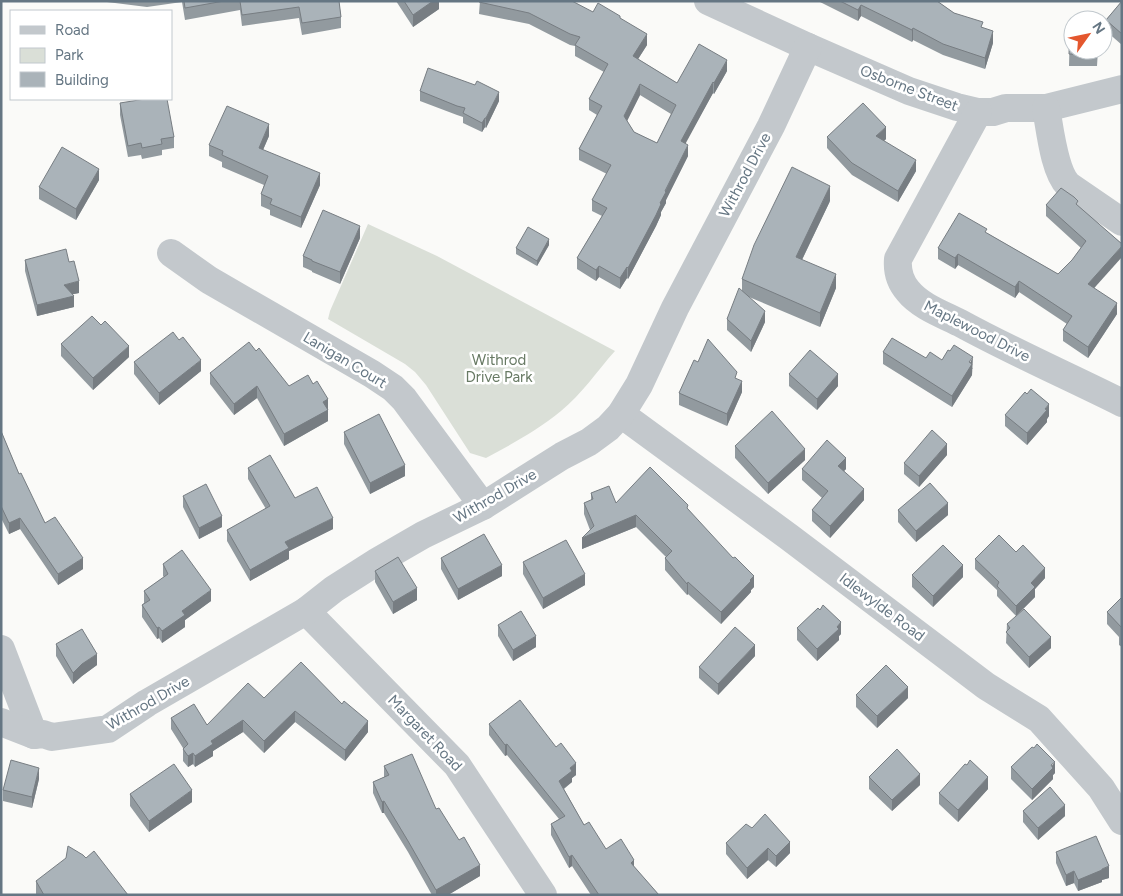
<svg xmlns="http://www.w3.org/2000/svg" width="1123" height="896" viewBox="0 0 1123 896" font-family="Figtree,sans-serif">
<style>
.park{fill:#dadfd7}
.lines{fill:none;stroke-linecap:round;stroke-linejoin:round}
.minor{stroke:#c3c8cc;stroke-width:28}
.wall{fill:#929a9f;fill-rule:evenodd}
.shaded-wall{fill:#777d82}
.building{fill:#aab3b9;stroke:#777d82;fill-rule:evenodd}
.labels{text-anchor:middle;stroke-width:5;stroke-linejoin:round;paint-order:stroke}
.street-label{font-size:15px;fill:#657683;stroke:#fff}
.park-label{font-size:15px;fill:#687a64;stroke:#fff}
</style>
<rect width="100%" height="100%" fill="#fafaf8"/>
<!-- park -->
<path class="park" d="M368,224L437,256L615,351C597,371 582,394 561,411C538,430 512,444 486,458L470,453L426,385L415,372L405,364L328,319L330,311Z"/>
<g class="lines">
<!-- minor -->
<g class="minor">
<path d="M708,1L808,47L909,91L957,107L978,112H993L1006,108H1046L1122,89"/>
<path d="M1046,108C1050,129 1054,171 1068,185L1122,222"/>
<path d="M978,112L898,259C897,271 900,282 908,291C920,306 942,314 960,323C1013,352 1068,376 1122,403"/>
<path d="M171,253L209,280L372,374L393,388L404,399L483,506"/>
<path d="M621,414L789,537L986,686L1039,719L1101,788L1122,821"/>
<path d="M306,611L457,765L543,895"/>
<path d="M1,649L34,735"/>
<path d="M1,722L34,735L43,734L52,737L108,729L147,703L306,611L334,589L378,561L423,535L483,506L562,456L589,442L608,428L621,414L639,385L675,308L771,126L808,47"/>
</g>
</g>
<!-- wall -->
<g class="wall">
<path d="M99,1H339L341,17V28L302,35L299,18L242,26L240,10L185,20L182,2L147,7Z"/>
<path d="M396,1H439V9L413,27Z"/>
<path d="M480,1L593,12L620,18L647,45L638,59L677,83L727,71L714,94L713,93L685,143L688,156L666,200V203L661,212V215L656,226L628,279L627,278L620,289L599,277L596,281L577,269V258L602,216L592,211V200L607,174L579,160V149L597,115L589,110V99L604,72L575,56V46L570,45L529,24L479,14ZM640,95L671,114L657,143L634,132L627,121Z"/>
<path d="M818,1H937L954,13L983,28L993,43L985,69L943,55L913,40L912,42L861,16L858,21Z"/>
<path d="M1122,1V45L1106,31V20Z"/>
<path d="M1070,26L1073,50H1098L1097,66H1069Z"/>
<path d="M420,91L499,101L486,128L485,127L482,132L463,123V117L457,115L420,101Z"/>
<path d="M120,103L174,137V148L162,150V155L142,159L141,155L128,157L120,115Z"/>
<path d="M269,136L263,150L320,185L301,228L270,215V210L261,206V194L264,185L222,167V162L209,156V145Z"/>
<path d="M827,137L886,139L884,141L916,171L898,202L852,175L827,148Z"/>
<path d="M99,180L76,220L39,199V187Z"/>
<path d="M830,201L802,260L836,288L820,327L749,297L765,322L751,352L727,330V319L742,290V279Z"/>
<path d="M1046,205L1078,206L1122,244L1094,288L1117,314L1088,358L1063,341V330L1067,324L1019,292L1015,298L958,265L955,269L938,259V248L987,233L1058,274L1072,260L1081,248L1046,216Z"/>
<path d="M360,238L340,284L312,272V271L303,267V256Z"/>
<path d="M549,245L537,266L516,254V248Z"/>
<path d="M25,260L79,293L73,294L74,307L37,316L25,271Z"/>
<path d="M61,344L129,357L93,390L61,356Z"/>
<path d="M256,351L289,386L313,384L328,399V421L284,446L257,398L234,415L210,384V373Z"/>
<path d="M883,352L942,360L973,368L972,369V375L952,407L883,364Z"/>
<path d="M134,362L201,371L159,405L134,374Z"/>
<path d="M698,362L737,379L742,392L727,426L679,405V393Z"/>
<path d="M789,374L838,386L817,410L789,386Z"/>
<path d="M1005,415L1049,416L1047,419V422L1027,445L1005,426Z"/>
<path d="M1,431L19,474L45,523L83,569L58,585L20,529L9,534L1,518Z"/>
<path d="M344,432L405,476L370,494L344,444Z"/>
<path d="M735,446L805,460L768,494L735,458Z"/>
<path d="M947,455L919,487L904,474V463Z"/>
<path d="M248,468L295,498L333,529L289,551V559L250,581L227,541V530L266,509L248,479Z"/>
<path d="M802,469H846L844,471L864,500L830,538L812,521V510L822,498L802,480Z"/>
<path d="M591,493L616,503L688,509L754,587L751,590V592L721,624L688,594L687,595L665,570V558L666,557L636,527L582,549L590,530L584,514V503L591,500Z"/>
<path d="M183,496L222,527L199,539L183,507Z"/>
<path d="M898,510L948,515L916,542L898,522Z"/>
<path d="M1016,552L1045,578L1035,589V597L1016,616L997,596V590L975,569V559Z"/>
<path d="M441,558L502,576L458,600L441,569Z"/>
<path d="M523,562L585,585L543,609L523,574Z"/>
<path d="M163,564L211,601L185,620V627L162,643L159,638L157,639L142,617V605L144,603V591L164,577L163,576Z"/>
<path d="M375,571L417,600L393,614L375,582Z"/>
<path d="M912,575L963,577L933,607L912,587Z"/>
<path d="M1122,597V647L1119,645V637L1107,624V612Z"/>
<path d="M1007,624L1051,648L1029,668L1006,643Z"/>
<path d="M498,625L536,647L513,661L498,636Z"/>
<path d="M797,628L841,634L839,636V640L817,661L797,640Z"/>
<path d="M56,644L97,665L82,676L73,684L56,656Z"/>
<path d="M755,656L718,695L699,678V667Z"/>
<path d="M856,695L908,698L877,728L856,707Z"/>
<path d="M264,698L368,732L345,761L295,722L264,753L243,732L213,751V756L195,767L193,764L188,767L183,761V748L171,729V718L207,725Z"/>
<path d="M489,724L576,775L572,778V782L564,789L584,825L606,849L634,867L659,895H591L572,866L569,868L551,835V824L559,819L507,755L505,756L489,735Z"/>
<path d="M384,766L436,809L480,876L448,895H432L408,852L384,813H382L373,793V782L384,777Z"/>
<path d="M1011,767L1055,773L1053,775V779L1032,800L1011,779Z"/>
<path d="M869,777L920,785L892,811L869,789Z"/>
<path d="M39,779L32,808L3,801V790Z"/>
<path d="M988,789L958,822L939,804V793Z"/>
<path d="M130,794L192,802L149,832L130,806Z"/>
<path d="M1023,811L1065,816L1038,840L1023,822Z"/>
<path d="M752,828L790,853L776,867L768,860L747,879L726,854V843Z"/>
<path d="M1056,852L1109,878L1102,880V882L1078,891L1074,883L1066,886L1056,863Z"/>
<path d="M86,858L128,895H36V881Z"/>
</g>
<!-- shaded-wall -->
<g class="shaded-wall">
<path d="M433,1H439V9L413,27V15Z"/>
<path d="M861,5V16L858,21V10Z"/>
<path d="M913,28V40L912,42V30Z"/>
<path d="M993,31V43L985,69V58Z"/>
<path d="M647,34V45L633,67V56Z"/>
<path d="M727,60V71L714,94V83Z"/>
<path d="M713,82V93L681,152V141Z"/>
<path d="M640,84V95L624,127V116Z"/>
<path d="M499,92V101L486,128V118Z"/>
<path d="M485,118V127L482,132V123Z"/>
<path d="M269,124V136L259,159V148Z"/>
<path d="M886,127V139L876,148V136Z"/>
<path d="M688,145V156L666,200V203L661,212V215L656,226L628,279V268Z"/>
<path d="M916,160V171L898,202V191Z"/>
<path d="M99,169V180L76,220V209Z"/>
<path d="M320,173V185L301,228V217Z"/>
<path d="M830,186V201L796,272V257Z"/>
<path d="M360,226V238L340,284V272Z"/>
<path d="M549,239V245L537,266V261Z"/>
<path d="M1122,246V257L1088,295V284Z"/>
<path d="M958,254V265L955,269V258Z"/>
<path d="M599,266V277L596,281V270Z"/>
<path d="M627,267V278L620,289V278Z"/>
<path d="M836,274V288L820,327V313Z"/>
<path d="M79,281V293L64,296V285Z"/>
<path d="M1019,281V292L1015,298V287Z"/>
<path d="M74,296V307L37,316V305Z"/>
<path d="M1117,303V314L1088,358V347Z"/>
<path d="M765,311V322L751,352V341Z"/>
<path d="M129,346V357L93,390V378Z"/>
<path d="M973,357L972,375L952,407V396Z"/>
<path d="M201,360V371L159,405V393Z"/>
<path d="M838,374V386L817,410V399Z"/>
<path d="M742,381V392L727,426V414Z"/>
<path d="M257,386V398L234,415V404Z"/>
<path d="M328,399V421L284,446V434L323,402Z"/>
<path d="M1049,404V416L1047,419V422L1027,445V433Z"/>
<path d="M947,444V455L919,487V476Z"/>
<path d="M805,449V460L768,494V483Z"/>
<path d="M846,458V469L838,477V466Z"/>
<path d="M405,465V476L370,494V483Z"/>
<path d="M864,489V500L830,538V526Z"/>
<path d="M948,503V515L916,542V531Z"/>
<path d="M636,515V527L582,549V538Z"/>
<path d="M222,516V527L199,539V528Z"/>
<path d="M20,518V529L9,534V523Z"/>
<path d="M333,518V529L289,551V559L250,581V570L285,542Z"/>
<path d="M83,558V569L58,585V574Z"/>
<path d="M502,565V576L458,600V589Z"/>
<path d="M963,565V577L933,607V596Z"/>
<path d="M1045,568V578L1035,589V597L1016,616V606L1031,583Z"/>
<path d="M585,574V585L543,609V598Z"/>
<path d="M754,576V587L751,590V592L721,624V612Z"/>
<path d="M688,582V594L687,595V584Z"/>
<path d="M417,588V600L393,614V602Z"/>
<path d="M211,590V601L185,620V627L162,643V631L182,611Z"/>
<path d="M841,622V634L839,636V640L817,661V649Z"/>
<path d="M159,627V638L157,639V628Z"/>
<path d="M536,636V647L513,661V650Z"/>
<path d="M1051,637V648L1029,668V657Z"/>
<path d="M755,645V656L718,695V684Z"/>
<path d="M97,654V665L82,676L73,684V673L82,664Z"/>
<path d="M908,687V698L877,728V716Z"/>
<path d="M295,711V722L264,753V741Z"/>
<path d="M243,720V732L213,751V756L195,767V756L211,741Z"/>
<path d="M368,721V732L345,761V750Z"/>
<path d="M507,744V755L505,756V745Z"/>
<path d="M193,753V764L188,767V756Z"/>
<path d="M1055,762V773L1053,775V779L1032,800V789Z"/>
<path d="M576,763V775L572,778V782L559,792V781L570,768Z"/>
<path d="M39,768V779L32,808V797Z"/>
<path d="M920,774V785L892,811V800Z"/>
<path d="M988,777V789L958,822V810Z"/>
<path d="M192,790V802L149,832V821Z"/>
<path d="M384,801V813H382V802Z"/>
<path d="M1065,805V816L1038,840V828Z"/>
<path d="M790,842V853L776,867V856Z"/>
<path d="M768,848V860L747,879V868Z"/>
<path d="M572,855V866L569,868V857Z"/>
<path d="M634,860V872L631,863Z"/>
<path d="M480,865V876L448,895H436V890Z"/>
<path d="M1109,866V878L1102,880V882L1078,891V880Z"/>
<path d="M1074,871V883L1066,886V875Z"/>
</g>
<!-- building -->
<g class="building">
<path d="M184,1H224L185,8Z"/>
<path d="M240,1H339L341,17L302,23L299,7L242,15Z"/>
<path d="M404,1H433L413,15Z"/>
<path d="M480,1H572L593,12L598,3L620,16V18L647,34L633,56L677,83L699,44L727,60L714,83L713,82L681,141L688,145L665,191L666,192L660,203L661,204L656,215L628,268L627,267L620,278L599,266L596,270L577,258L607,208L592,200L611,165L579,149L602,106L589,99L608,64L575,45L580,37L570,34L529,13L479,2ZM640,84L676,105L657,143L634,132L624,116Z"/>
<path d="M840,1H937L954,13L983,22L981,27L993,31L985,58L943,44L913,28L912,30L861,5L858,10Z"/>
<path d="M1122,1V34L1106,20Z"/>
<path d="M1070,26H1073V50H1097V55L1069,54Z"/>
<path d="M428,68L475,85L477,81L499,92L486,118H485L482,123L463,113L465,108L457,106L420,91Z"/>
<path d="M145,99H167L174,137L161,139L162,144L142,148L141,143L128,146L120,103Z"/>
<path d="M863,103L886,127L876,136L916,160L898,191L852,163L827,137Z"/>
<path d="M227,106L269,124L259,148L320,173L301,217L270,204L272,199L261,194L268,176L222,155L223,151L209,145Z"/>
<path d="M62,147L99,169L76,209L39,187Z"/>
<path d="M792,167L830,186L796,257L836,274L820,313L742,279L754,245Z"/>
<path d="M1061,188L1074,197L1078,201L1076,204L1122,244V246L1088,284L1117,303L1088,347L1063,330L1072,316L1019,281L1015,287L958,254L955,258L938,248L959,213L987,229L985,232L1058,274L1072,260L1086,241L1046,205Z"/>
<path d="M323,210L360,226L340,272L312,261V260L303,256Z"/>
<path d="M528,227L549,239L537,261L516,248Z"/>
<path d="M66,249L69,262L74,261L79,281L64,285L74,296L37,305L25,260Z"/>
<path d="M739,288L765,311L751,341L727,319Z"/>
<path d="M92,316L101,325L105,321L129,346L93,378L61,344Z"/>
<path d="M173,332L179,340L183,337L201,360L159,393L134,362Z"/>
<path d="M892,338L926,358L930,352L942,360L948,350L950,351L954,345L973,357L969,362L972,364L952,396L883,352Z"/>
<path d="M708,339L737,372L735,378L742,381L727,414L679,393L694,360L698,362Z"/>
<path d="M249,342L256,351L259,348L289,386L308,375L313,384L317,381L328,399L323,402L328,410L284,434L257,386L234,404L210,373Z"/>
<path d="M810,350L838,374L817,399L789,374Z"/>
<path d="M1031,389L1049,404L1045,409L1047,410L1027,433L1005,415L1025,392L1027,394Z"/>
<path d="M772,411L805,449L768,483L735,446Z"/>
<path d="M379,414L405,465L370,483L344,432Z"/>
<path d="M932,430L947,444L919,476L904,463Z"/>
<path d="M1,431L19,474L21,473L45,523L55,517L83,558L58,574L20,518L9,523L1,506Z"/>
<path d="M827,440L846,458L838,466L864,489L830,526L812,510L828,491L802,469Z"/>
<path d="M270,455L295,498L317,487L333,518L285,542L289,548L250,570L227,530L270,506L248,468Z"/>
<path d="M650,467L688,505L687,508L733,558L735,557L754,576L750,580L751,581L721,612L688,582L687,584L665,558L672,551L636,515L582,538L594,526L584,503L593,499L591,493L609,486L616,503Z"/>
<path d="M930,483L948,503L916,531L898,510Z"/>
<path d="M206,484L222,516L199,528L183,496Z"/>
<path d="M484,534L502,565L458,589L441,558Z"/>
<path d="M999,535L1016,552L1023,545L1045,568L1031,583L1035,587L1016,606L997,586L999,582L975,559Z"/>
<path d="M566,540L585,574L543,598L523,562Z"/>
<path d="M943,545L963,565L933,596L912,575Z"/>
<path d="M182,550L211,590L182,611L185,615L162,631L159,627L157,628L142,605L150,600L144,591L168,574L163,564Z"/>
<path d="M398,557L417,588L393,602L375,571Z"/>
<path d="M1122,597V628L1107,612Z"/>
<path d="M823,605L841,622L837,627L839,629L817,649L797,628L818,608L820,610Z"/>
<path d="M1024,609L1051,637L1029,657L1006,632L1010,628L1007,624Z"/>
<path d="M521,611L536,636L513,650L498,625Z"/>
<path d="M735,627L755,645L718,684L699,667Z"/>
<path d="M82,629L97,654L82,664L73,673L56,644Z"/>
<path d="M301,662L342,704L344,701L368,721L345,750L295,711L264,741L243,720L211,741L213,744L195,756L193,753L188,756L183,749L188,744L171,718L194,704L207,725L248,683L264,698Z"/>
<path d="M886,665L908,687L877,716L856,695Z"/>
<path d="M520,700L556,747L561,743L576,763L570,768L572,771L559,781L584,825L589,822L606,849L621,839L634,860L631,863L659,895H599L572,855L569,857L551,824L565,816L507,744L505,745L489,724Z"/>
<path d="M1037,744L1055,762L1051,765L1053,768L1032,789L1011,767L1032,747L1034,748Z"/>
<path d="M897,749L920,774L892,800L869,777Z"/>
<path d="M412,754L436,809L439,808L459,840L464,837L480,865L436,890L408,841L384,801L382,802L373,782L389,775L384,766Z"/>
<path d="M11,760L39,768L32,797L3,790Z"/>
<path d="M970,760L988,777L958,810L939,793L965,764L967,765Z"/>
<path d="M174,764L192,790L149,821L130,794Z"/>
<path d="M1050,787L1065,805L1038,828L1023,811Z"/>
<path d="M765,814L790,842L776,856L768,848L747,868L726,843L746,824L752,828Z"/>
<path d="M1096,836L1109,866L1102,869V870L1078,880L1074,871L1066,875L1056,852Z"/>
<path d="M68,846L83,855L86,858L94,851L128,895H44L36,881L66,858Z"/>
</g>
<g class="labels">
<!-- street labels -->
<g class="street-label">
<text transform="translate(909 88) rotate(21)" y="5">Osborne Street</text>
<text transform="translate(745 175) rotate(-62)" y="5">Withrod Drive</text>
<text transform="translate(977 331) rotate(27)" y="5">Maplewood Drive</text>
<text transform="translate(345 360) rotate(31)" y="5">Lanigan Court</text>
<text transform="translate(495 496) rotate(-30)" y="5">Withrod Drive</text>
<text transform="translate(882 607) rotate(37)" y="5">Idlewylde Road</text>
<text transform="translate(148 703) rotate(-30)" y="5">Withrod Drive</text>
<text transform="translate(425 733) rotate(46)" y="5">Margaret Road</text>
</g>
<!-- park labels -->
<g class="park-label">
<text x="499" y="365">Withrod<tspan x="499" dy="17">Drive Park</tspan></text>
</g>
</g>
<!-- border -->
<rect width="1123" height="896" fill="none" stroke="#657683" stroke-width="5"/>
<!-- legend -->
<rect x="10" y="10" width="162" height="90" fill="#ffffff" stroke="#c1c8cd"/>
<rect x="20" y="26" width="25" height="8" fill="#c3c8cc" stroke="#c1c8cd"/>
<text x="55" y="35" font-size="15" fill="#657683">Road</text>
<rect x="20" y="48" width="25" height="15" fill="#dadfd7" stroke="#c1c8cd"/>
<text x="55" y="60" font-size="15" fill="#657683">Park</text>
<rect x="20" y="72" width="25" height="15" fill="#aab3b9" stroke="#c1c8cd"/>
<text x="55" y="85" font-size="15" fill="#657683">Building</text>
<!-- north arrow -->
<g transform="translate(1088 35) rotate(57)"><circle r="24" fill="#ffffff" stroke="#c1c8cd"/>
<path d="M0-4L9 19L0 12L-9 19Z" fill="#e4572e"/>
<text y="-8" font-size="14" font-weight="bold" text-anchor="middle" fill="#657683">N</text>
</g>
</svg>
